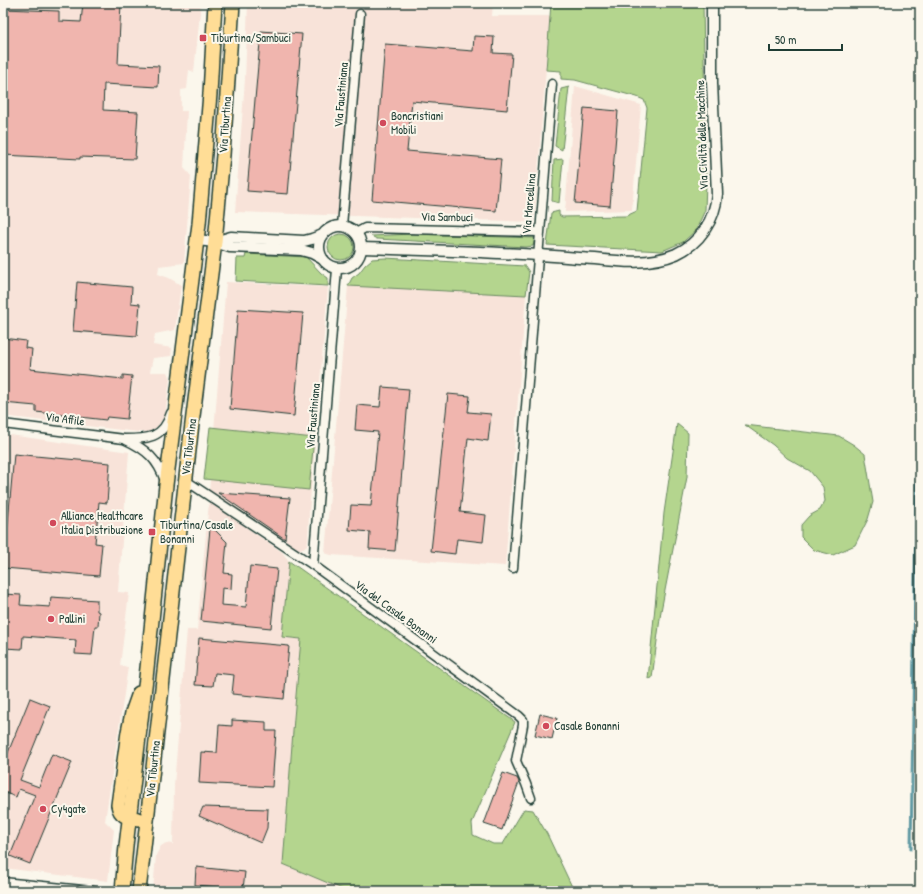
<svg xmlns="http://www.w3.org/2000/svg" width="923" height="894" viewBox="0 0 923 894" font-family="'Patrick Hand',sans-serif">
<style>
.built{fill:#f8e3d9}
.green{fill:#b4d58e;stroke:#6a8961}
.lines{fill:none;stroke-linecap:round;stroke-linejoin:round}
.stream{stroke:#6099a3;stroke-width:3}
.building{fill:#f0b5ae;stroke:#1f3d34}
.minor-casing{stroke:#1f3d34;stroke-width:11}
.tertiary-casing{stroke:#1f3d34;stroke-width:13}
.primary-casing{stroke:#1f3d34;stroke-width:16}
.minor{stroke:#fbf7ec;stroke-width:8}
.tertiary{stroke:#fbf7ec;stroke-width:10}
.primary{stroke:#ffdd96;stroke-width:13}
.poi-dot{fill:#d1495b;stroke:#fbf7ec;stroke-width:1.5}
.labels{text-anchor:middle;stroke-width:4;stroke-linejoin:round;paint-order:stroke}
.poi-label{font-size:12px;fill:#1f3d34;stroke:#fbf7ec;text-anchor:start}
.street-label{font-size:12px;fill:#1f3d34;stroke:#fbf7ec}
</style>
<rect width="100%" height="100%" fill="#fbf7ec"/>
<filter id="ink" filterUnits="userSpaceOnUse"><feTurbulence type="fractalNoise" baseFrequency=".025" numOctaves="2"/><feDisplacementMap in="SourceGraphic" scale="8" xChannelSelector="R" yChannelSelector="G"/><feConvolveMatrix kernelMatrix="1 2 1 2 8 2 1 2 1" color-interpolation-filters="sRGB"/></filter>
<g filter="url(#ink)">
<!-- built -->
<g class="built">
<path d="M3,3H201L194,72L189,70L187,89L181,90V111H187L184,168L191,176L184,263L159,266L158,274L169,278L181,285L175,330L155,334L153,345L172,348L171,356L153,358L150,372H167L170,379L165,415L158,426L150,432H138L3,416Z"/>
<path d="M248,3H283L302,8L303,3H493L492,16H550L534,222L235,212L245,79Z"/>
<path d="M575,86L641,105L632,210L565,212Z"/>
<path d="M226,282L328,287L309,513L308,541L306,547L300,549H295L209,493Z"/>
<path d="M348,286L526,295L505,566L331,555L325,553Z"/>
<path d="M3,434L129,452L118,592L129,593L120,666L128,667L105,821L114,830L108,881L3,868Z"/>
<path d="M209,502L282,552L289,561L282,637L301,639L294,718L283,864L347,891H153L156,855L161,846L166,843L173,844L174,785L187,630H197Z"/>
</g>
<!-- green -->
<g class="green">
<path d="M551,3H703L706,183L705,210L696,230L683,242L662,251L547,245L551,213L559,211V215L562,217L626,216L637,211L647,108L644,100L637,97L575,80L561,79V71L546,70Z"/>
<path d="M569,87L562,150L555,146L561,89Z"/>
<path d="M563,159L559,203L552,201L554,160Z"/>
<path d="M412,234L535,238L533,246L526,247L377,239L371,236Z"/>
<circle cx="341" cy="247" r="13"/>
<path d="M246,254L306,257L321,273L328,278V286L236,281L237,258H245Z"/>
<path d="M385,258L525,266L529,272L526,295L348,286L352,278L359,273L365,265L372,259Z"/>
<path d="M677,424L688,433L687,477L661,611L652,678L648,679L664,513Z"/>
<path d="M745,425L839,436L854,445L865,454L873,502L868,519L855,545L833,555L814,550L801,537V525L809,516L820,510L825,501L823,487L810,471L787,458L773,445Z"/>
<path d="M210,427L314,438L309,490L204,479Z"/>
<path d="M289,561L515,722L472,823L473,835L493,844H503L524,809L533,810L547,834L574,891H347L283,864L294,718L301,639L282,637Z"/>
</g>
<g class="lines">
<!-- stream -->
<path class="stream" d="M911,849L917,449L920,402"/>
</g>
<!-- building -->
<g class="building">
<path d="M83,3H121L118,64L159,66L158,87L104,84L103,110L138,112L135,159L80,157V159L3,155V9L59,11V21L81,22Z"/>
<path d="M261,31L302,34L288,194L247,191Z"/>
<path d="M474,36L494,37L493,53L512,54L507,110L412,101L407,151L501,159L496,211L372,200L385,44L473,51Z"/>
<path d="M584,108L618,111L610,206L575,203Z"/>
<path d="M77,282L132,287L131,303L140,304L137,336L73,331Z"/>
<path d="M238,309L303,313L294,416L230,409Z"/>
<path d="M3,338L26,341L25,348L32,349L30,369L123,379V375L132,376L127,419L107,417L106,420L36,412V406L3,403Z"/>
<path d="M382,387L409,389L395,551L369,549L370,532L349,530L351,505L371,506L378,432L355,430L357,405L380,407Z"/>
<path d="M448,394L470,396L468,412L491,414L488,441L468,438L460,512L486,515L483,542L457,539L455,554L431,551Z"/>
<path d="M14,454L110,463L107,503L99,502L95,543L102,544L99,576L4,568Z"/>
<path d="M218,493L290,498L285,539Z"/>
<path d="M210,529L215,530L227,542L224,573L232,574L231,589L222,588L221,605L246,607L250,566L277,569L271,628L201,621Z"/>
<path d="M3,594L21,595L20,605L50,607L51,597L97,600V611L99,612L98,626H95L92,655L75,654L76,640L23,636L22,649L3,648Z"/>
<path d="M199,638L289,646L284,699L232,694L234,675L215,673L213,686L195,685Z"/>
<path d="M30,698L50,706L20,780L39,787L52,754L72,762L30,864L10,856L35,795L19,789L16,797L3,792V765Z"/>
<path d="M540,714L557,718L552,739L535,735Z"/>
<path d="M232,720L266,722V731H276L272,787L199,783L201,752L217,753L219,725L232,726Z"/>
<path d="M503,773L517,778L519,782L502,830L484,824Z"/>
<path d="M203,807L268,809L267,828L261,843L199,816Z"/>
<path d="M196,867L245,872L243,889L195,885Z"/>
</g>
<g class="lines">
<!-- minor casing -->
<g class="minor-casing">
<g id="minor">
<path d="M342,226L360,14"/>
<path d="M356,233L365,228L539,232"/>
<path d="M3,424L124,439C147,439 163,439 171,413"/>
<path d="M126,440C146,449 158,460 165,481"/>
<path d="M185,480L313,565L519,716L523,720V725L516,761L526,784L531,798"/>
<path d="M313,565L337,269"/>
<path d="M513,568L552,84"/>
<path d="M3,882L93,891"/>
</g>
</g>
<!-- tertiary casing -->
<g class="tertiary-casing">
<g id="tertiary">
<circle cx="340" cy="247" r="21"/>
<path d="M197,240L215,242L230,247L301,250L312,253L321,258"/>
<path d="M215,242L231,237L304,241L312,239L323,235"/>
<path d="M362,248C420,250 479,251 538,255C557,256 576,258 595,259C622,262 650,265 676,254C700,243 715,220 717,194L712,83V3"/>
</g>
</g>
<!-- primary casing -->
<g class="primary-casing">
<g id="primary">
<path d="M138,819C128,817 120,817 118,805L128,732L132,713L139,693"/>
<path d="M122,891L126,846L146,678L166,485L199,224L210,94L215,3"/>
<path d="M139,891L192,424L215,242L223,155L233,3"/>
</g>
</g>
<!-- minor -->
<use href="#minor" class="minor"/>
<!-- tertiary -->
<use href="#tertiary" class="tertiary"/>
<!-- primary -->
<use href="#primary" class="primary"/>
</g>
</g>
<!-- markers -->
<g class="poi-dot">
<rect x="199" y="34" width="8" height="8" rx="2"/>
<circle cx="383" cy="123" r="4"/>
<circle cx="53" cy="523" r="4"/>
<rect x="148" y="528" width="8" height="8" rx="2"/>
<circle cx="51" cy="619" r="4"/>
<circle cx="546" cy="726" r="4"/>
<circle cx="43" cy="809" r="4"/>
</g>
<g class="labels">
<!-- poi labels -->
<g class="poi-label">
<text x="211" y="42">Tiburtina/Sambuci</text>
<text x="391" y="120">Boncristiani<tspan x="391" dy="14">Mobili</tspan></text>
<text x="61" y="520">Alliance Healthcare<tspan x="61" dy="14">Italia Distribuzione</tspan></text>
<text x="160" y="529">Tiburtina/Casale<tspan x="160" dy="14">Bonanni</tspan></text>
<text x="59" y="623">Pallini</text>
<text x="554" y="730">Casale Bonanni</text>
<text x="51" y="813">Cy4gate</text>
</g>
<!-- street labels -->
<g class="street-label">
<text transform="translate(341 95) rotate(-85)" y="4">Via Faustiniana</text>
<text transform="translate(225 125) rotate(-86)" y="4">Via Tiburtina</text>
<text transform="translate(702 135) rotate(-92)" y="4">Via Civiltà delle Macchine</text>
<text transform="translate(529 204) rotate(-85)" y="4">Via Marcellina</text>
<text transform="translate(447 217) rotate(1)" y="4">Via Sambuci</text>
<text transform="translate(313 416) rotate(-85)" y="4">Via Faustiniana</text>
<text transform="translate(65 419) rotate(8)" y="4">Via Affile</text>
<text transform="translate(189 447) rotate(-83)" y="4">Via Tiburtina</text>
<text transform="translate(396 612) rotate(36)" y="4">Via del Casale Bonanni</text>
<text transform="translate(153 769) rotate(-84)" y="4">Via Tiburtina</text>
</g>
</g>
<!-- margin -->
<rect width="923" height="894" fill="none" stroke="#fbf7ec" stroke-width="16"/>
<rect x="8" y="8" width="907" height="878" fill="none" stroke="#1f3d34" stroke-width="1.5" filter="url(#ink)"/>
<!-- scale -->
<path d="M769 44v6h73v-6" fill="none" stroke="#1f3d34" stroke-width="2"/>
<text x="775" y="44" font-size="12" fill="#1f3d34" stroke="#fbf7ec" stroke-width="3" paint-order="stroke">50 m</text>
</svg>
